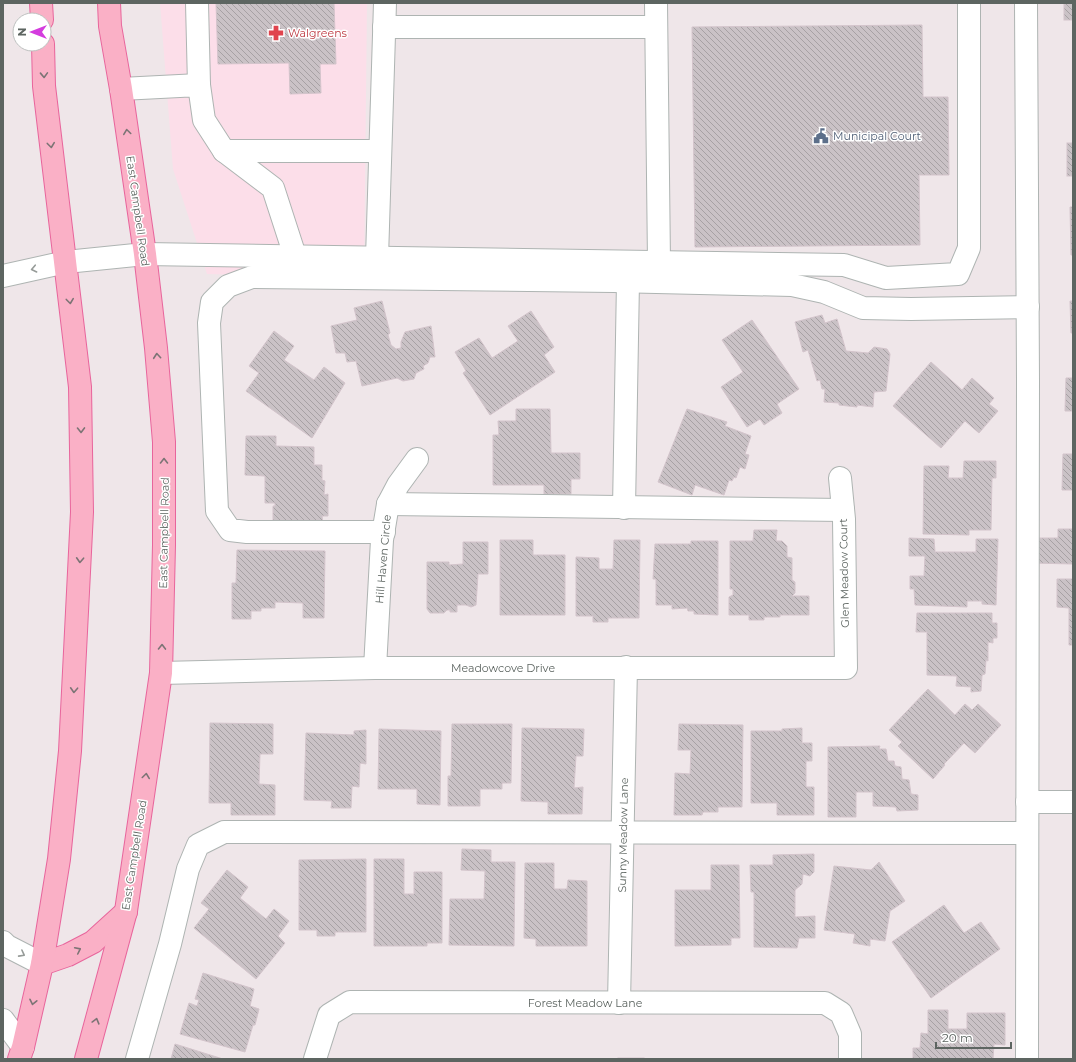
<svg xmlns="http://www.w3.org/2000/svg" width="1076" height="1062" viewBox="0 0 1076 1062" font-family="Montserrat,sans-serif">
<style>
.commercial{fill:#fcdee9}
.building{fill:url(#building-back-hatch);stroke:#d3c4cb}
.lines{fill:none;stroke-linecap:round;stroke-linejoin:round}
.minor-casing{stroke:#aeb4b2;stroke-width:24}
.major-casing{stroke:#e8659c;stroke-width:24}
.minor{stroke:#fff;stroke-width:22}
.major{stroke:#fab0c6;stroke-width:22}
.oneway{stroke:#7c7475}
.oneway2{stroke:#969b98}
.labels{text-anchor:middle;stroke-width:3;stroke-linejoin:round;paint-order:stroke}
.health-label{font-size:11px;fill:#be3a42;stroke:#fff;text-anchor:start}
.service-label{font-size:11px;fill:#4e5e75;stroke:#fff;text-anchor:start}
.street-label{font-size:11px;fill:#5d6561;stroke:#fff}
</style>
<defs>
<pattern id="building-back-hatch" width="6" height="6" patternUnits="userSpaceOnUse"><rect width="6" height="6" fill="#cac2c6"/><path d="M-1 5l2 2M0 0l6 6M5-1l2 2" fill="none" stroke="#a7a1a4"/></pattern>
</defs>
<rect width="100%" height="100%" fill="#efe6e9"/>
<!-- commercial -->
<path class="commercial" d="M160,3H367L364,278L207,274L173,169Z"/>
<!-- building -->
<g class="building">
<path d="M216,3H334L336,64H320L321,93L290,94L289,63L218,64Z"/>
<rect x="1064" y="3" width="9" height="17"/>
<path d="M922,25L923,97H948L949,175H919L920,245L695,247L692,27Z"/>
<rect x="1067" y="143" width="6" height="33"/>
<path d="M1070,207H1073V255H1071Z"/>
<path d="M382,301L390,333L388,335L391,345L396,349L401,348V342L405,332L431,326L435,357H430L428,363L423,366L424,369L416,373L414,379L403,381L397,378L362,386L356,361L347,362L345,353H336L331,326L357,320L354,308Z"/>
<path d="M1070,301H1073V333H1071Z"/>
<path d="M531,311L554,347L544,355L555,372L490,415L463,373L466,371L455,352L479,338L492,358L518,341L508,326Z"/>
<path d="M822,315L825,323L837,319L846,351L868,353L874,347L887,349L890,354L886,391L874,392L873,407L857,405V407L839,405V403L824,402L825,389H822L820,380L817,381L808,350L803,352L795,322Z"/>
<path d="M752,320L799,389L777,404L782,413L764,425L760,419L747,427L721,387L743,372L722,340Z"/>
<path d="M274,331L294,346L284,360L314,380L324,367L345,383L312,438L246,391L259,373L249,366Z"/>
<path d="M931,362L962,390L972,378L994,398L989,404L998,411L979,433L965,421L941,448L893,406Z"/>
<path d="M1066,378H1073V411H1065Z"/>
<path d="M516,409H550L551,453H580V479H571V494H544V485H493V435H499L498,421H516Z"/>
<path d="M687,409L727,422L725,426L751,436L745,454L749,455L745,469L740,467L736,478L734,477L732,481L729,480L724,495L695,485L692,495L658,482Z"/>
<path d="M246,436H276V446L314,447V465H322V480L325,481L324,495L328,494V516H322L323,524L273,523V506H275V503H265V476L245,475Z"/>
<path d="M1063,454H1073V490H1062Z"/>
<path d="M964,461H996V478H992L991,530H969V535L923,534L924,466H949L948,478H963Z"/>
<path d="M1058,529H1073V564L1032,563V538H1058Z"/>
<path d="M754,530H777L776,541H782L787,546V557L792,558V580L795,582V593L792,596H809V615H780V617H764V620H749V615H729V597L733,595V589H730V541H753Z"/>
<path d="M909,538L934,539L935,552H976V539H998L996,605L982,604V601H967V607L915,605L914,589H910V576H924L925,556H909Z"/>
<path d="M500,540H533V555H565V615H500Z"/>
<path d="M614,540H640L639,618H608V622H593V616H576V557L599,558V569H613Z"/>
<path d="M691,541H718V615L694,614V611H688L687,608L672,609V605H656V579H653L655,544H691Z"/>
<path d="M463,542H488V574H478L476,605L471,607L466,605H457V612H450V610H447L444,613H430L427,609V562H449V565L463,564Z"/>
<path d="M237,550L325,551L324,618H303V603L275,602V608H261V611H251V619H232V583H236Z"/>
<path d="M1057,579H1073V645H1069V608L1057,607Z"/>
<path d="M917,613H992V623H997V638H993V643L988,642V661L986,660L985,674L982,675L981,691L971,692V687L956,686L957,676L927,675V632H916Z"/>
<path d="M928,689L955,715L965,704L972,710L978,704L1001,725L975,753L964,743L944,764L945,765L933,779L898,746L902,742L889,730Z"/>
<path d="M210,723L273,724V754H260L259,784L275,785V815H231V803H209Z"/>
<path d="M452,724H512L511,783H502V789H480V806H448V776H451Z"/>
<path d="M679,724L743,725L742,807H718V812H703L702,815H674L675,773L690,774L691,750H678Z"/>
<path d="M522,728L584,729L583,756H576L574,788L583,787L582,814H548V802L521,801Z"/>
<path d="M802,728V743H812V761H806V787H814V815H777V803H751V731H782V729Z"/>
<path d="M379,729L441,731L440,805L417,804V789H378Z"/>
<path d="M366,730V764L360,763L359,787L352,786L351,808H331L332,801L304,800L306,733L354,735V731Z"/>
<path d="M880,746L879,749H886L888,761H894L895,766L901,767L902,779L909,780L911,794L918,795V810L897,811L896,807L873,806V792H856V817H828V747Z"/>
<path d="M462,849L491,850V862H515L514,946L449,945L450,899H484L485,871L461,870Z"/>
<path d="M814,854V872L810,876L803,874L802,884L795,890V917L815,916V938H799L797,948L754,947V892H751L750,865H773V855Z"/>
<path d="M366,859V932H335V936H317V930H299V860Z"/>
<path d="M374,859H404V894H414V872H442V943H427V946H374Z"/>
<path d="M879,862L905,901L890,911L885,941L870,939V946L853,943L855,934L824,930L834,866L871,870Z"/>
<path d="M525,863H554V889H567L568,880L587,881V946H536V939L524,938Z"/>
<path d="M711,865H739L740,938H731V945L675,946V890H711Z"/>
<path d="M227,870L248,887L240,898L266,919L274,909L289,921L278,936L285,943L256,979L194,928L209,909L201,903Z"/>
<path d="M944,905L964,933L981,922L1000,949L931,998L892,942Z"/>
<path d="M203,973L254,989L250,1006L259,1009L255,1025H253L245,1052L180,1034L189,1003L197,1006L199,1000L195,999Z"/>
<path d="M928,1010H948V1029H967V1013H1005V1045L994,1044L993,1059H913V1048H920L921,1033L928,1034Z"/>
<path d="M175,1044L223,1059H171Z"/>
<rect x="618" y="1058" width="26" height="1"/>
</g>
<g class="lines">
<!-- minor casing -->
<g class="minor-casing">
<g id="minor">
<path d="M197,3L199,85"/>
<path d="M656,3L659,262"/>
<path d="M1026,3L1028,380L1027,1059"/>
<path d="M384,27H656"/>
<path d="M121,89L199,85L204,120L224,151L273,188L295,256"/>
<path d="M224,151H380"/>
<path d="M377,258L385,3"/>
<path d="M3,276L66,262L145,254L844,265L886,278L958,274L969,248V3"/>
<path d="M388,504L843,510"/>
<path d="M624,508L628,281"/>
<path d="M384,532H247L230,530L217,511L209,323L212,302L228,286L252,277L613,281L792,285L824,292L863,308L911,309L1028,307"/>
<path d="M375,668L382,540L388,504L398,485L417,459"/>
<path d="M161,673L375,668H846L844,519L840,478"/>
<path d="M1027,802H1073"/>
<path d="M3,942L7,946L42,964"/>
<path d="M619,1003L626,667"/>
<path d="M3,1020L23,1047"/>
<path d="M137,1059L170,944L188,869L198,845L224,832L1027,833"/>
<path d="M315,1059L329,1015L350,1002L825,1003L841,1013L850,1034V1059"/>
</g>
</g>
<!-- major casing -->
<g class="major-casing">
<g id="major">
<path d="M41,3L42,20"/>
<path d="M42,964L68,955L93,942L126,912"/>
<path d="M19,1059L23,1047L42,964L59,859L70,751L82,512L80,387L44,86L43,44"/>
<path d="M86,1059L126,911L161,673L164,545V442L156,348L145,254L121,89L110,26L109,3"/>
</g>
</g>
<!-- minor -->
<use href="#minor" class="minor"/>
<!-- major -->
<use href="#major" class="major"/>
</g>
<!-- one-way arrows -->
<defs><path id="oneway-chevron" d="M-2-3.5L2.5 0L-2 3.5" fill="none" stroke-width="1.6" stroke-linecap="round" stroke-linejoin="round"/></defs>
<g class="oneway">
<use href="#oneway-chevron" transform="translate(44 75) rotate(88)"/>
<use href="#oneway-chevron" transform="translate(127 132) rotate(-98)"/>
<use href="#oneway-chevron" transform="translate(51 145) rotate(83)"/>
<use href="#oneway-chevron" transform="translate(70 301) rotate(83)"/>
<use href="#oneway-chevron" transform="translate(157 356) rotate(-95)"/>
<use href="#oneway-chevron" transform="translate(81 430) rotate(89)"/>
<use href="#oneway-chevron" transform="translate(164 461) rotate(-90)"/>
<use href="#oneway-chevron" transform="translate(80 560) rotate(93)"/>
<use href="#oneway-chevron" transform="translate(162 647) rotate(-89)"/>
<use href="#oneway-chevron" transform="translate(74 690) rotate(93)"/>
<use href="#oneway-chevron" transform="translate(146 776) rotate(-82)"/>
<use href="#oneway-chevron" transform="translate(78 950) rotate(-26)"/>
<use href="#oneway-chevron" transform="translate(33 1002) rotate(102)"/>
<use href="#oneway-chevron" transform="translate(96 1021) rotate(-75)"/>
</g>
<g class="oneway2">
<use href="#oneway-chevron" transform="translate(34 269) rotate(168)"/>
<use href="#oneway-chevron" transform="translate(22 954) rotate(28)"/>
</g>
<!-- icons -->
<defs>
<g id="pharmacy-bare" transform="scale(1.2)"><path d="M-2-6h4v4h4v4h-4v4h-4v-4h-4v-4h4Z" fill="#e0444e" stroke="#fff" stroke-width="2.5" paint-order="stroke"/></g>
<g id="civic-bare" transform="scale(1.2)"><path d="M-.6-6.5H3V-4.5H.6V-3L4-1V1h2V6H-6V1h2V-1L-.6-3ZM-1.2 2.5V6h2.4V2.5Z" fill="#5c6f8a" stroke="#fff" stroke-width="2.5" paint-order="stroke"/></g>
</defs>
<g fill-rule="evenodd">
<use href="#pharmacy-bare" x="276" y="33"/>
<use href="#civic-bare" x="821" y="136"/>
</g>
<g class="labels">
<!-- health labels -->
<g class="health-label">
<text x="288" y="37">Walgreens</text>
</g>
<!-- service labels -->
<g class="service-label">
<text x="833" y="140">Municipal Court</text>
</g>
<!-- street labels -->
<g class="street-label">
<text transform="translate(138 211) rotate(82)" y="4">East Campbell Road</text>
<text transform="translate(164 533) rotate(-89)" y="4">East Campbell Road</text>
<text transform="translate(383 559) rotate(-85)" y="4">Hill Haven Circle</text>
<text transform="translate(844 573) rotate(-91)" y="4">Glen Meadow Court</text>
<text x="503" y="672">Meadowcove Drive</text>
<text transform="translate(623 835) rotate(-89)" y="4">Sunny Meadow Lane</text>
<text transform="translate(134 855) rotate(-81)" y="4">East Campbell Road</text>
<text x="585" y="1007">Forest Meadow Lane</text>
</g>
</g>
<!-- border -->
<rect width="1076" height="1062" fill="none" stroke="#5d6561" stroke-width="8"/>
<!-- north arrow -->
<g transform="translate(32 32) rotate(270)"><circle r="19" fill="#ffffff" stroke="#bec1c0"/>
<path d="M0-3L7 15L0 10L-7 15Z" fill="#d43cde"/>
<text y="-6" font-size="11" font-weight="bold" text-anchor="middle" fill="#5d6561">N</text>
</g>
<!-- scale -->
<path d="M936 1042v6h75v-6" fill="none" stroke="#5d6561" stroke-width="2"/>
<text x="942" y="1042" font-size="12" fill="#5d6561" stroke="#ffffff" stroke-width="3" paint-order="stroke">20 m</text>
</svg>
